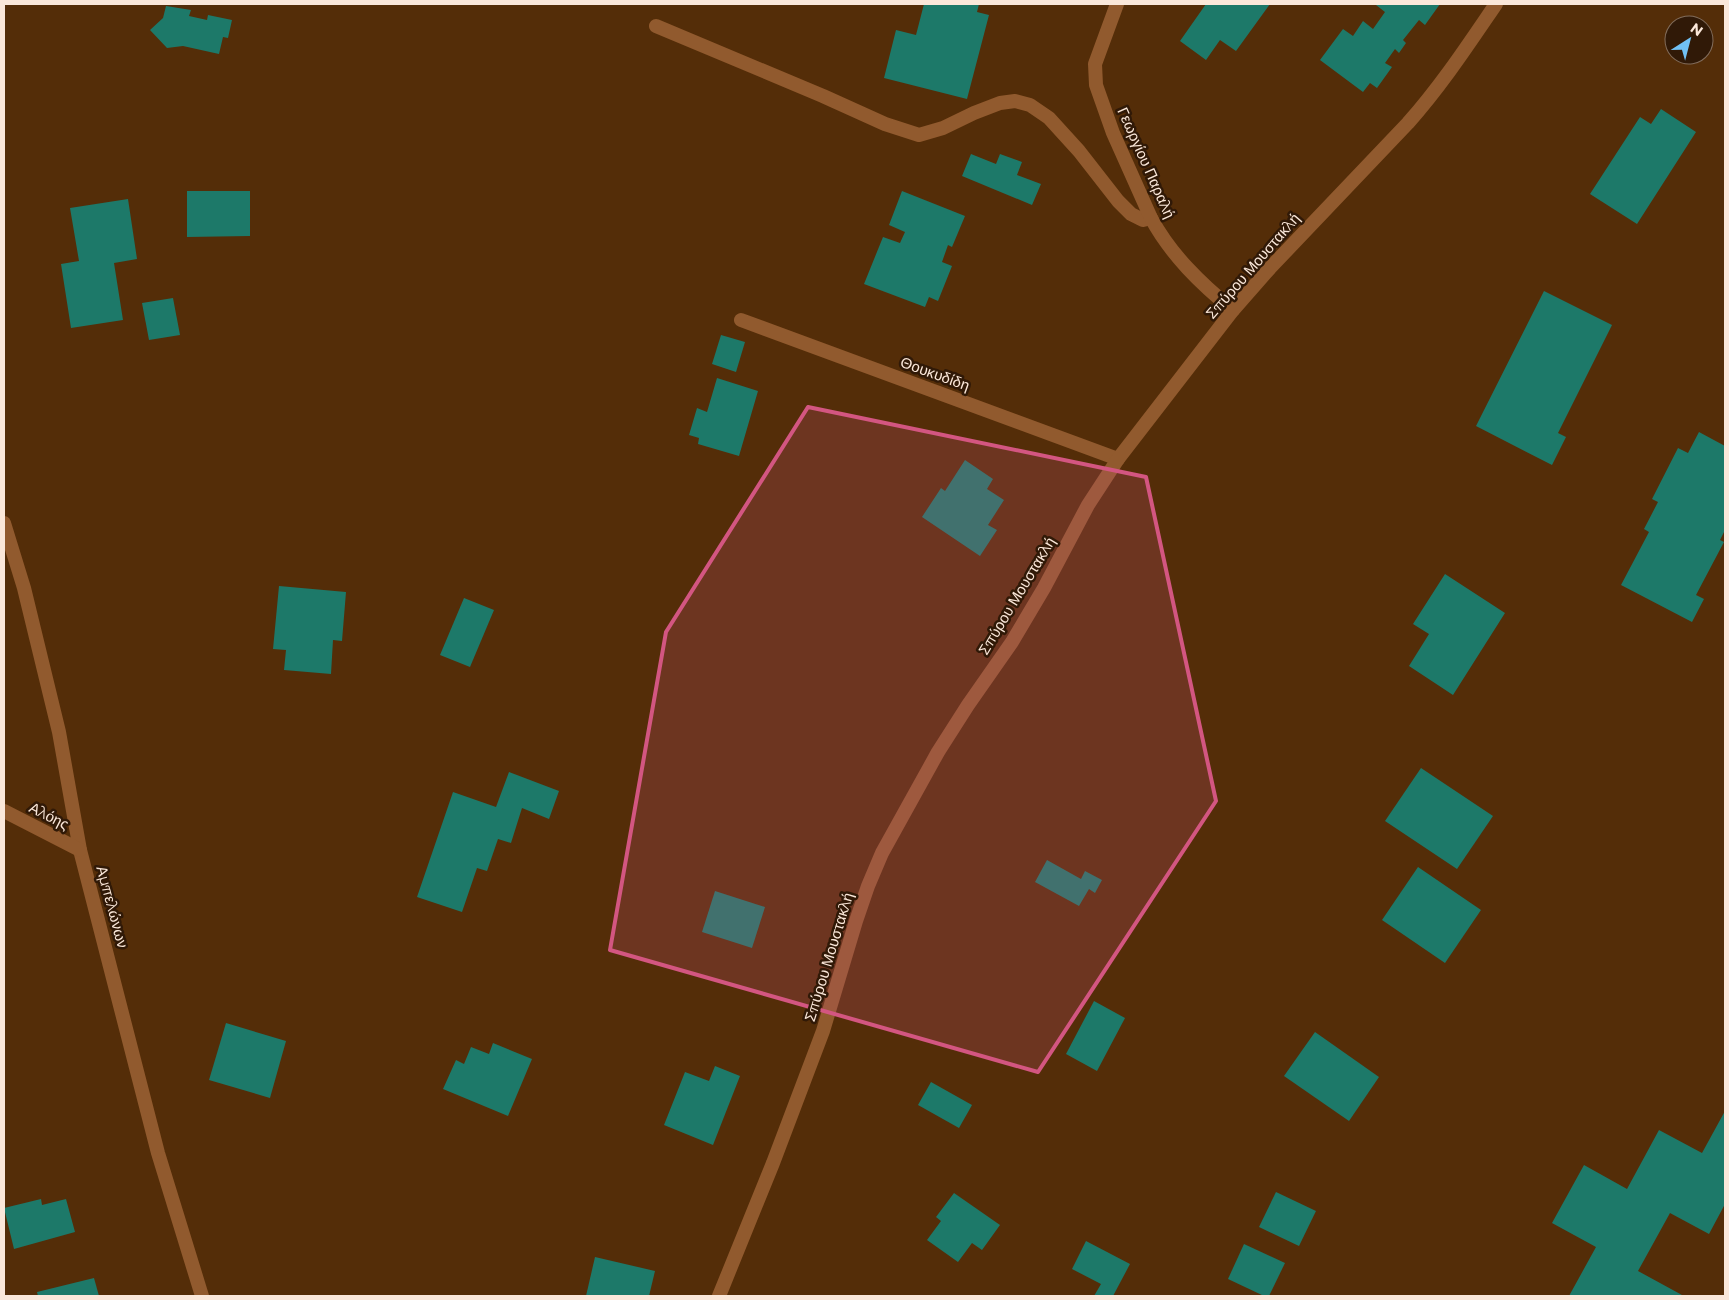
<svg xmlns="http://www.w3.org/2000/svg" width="1729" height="1300" viewBox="0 0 1729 1300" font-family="Montserrat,sans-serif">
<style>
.building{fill:#1d7969}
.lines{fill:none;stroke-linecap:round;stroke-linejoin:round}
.service{stroke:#915a2e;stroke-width:14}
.minor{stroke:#915a2e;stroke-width:14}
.tertiary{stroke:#915a2e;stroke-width:14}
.marked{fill:#d35681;fill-opacity:0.2;stroke:#d35681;stroke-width:4;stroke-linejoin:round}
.labels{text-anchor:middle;stroke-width:5;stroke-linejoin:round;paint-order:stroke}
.street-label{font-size:15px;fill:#fbe8da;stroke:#301907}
</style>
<rect width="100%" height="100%" fill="#542d08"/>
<!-- building -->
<g class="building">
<path d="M924,4H979L977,12L989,15L967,99L884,78L896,30L916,35Z"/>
<path d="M1206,4H1270L1236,51L1220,40L1206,60L1180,41Z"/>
<path d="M1377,4H1440L1425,25L1419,20L1403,40L1406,43L1399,53L1395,49L1385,63L1392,67L1377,88L1370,83L1363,92L1320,60L1343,29L1353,36L1363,21L1373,29L1385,12L1376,5Z"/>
<path d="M166,6L191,10L189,16L207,20L208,15L232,20L228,38L223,37L219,54L183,46L167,48L150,30L163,18Z"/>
<path d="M1661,109L1696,132L1637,224L1590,194L1640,117L1651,124Z"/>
<path d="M971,154L996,164L1000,154L1022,162L1017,175L1041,184L1032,205L962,176Z"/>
<path d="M187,191H250V236L187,237Z"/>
<path d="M902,191L965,216L952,247L948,245L942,262L952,266L938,301L929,297L925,307L864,284L883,237L900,243L905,232L889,225Z"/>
<path d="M128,199L137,259L114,263L123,320L71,328L61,264L79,261L70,208Z"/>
<path d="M1544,291L1612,325L1558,433L1566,437L1552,465L1476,426Z"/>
<path d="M173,298L180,335L149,340L142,303Z"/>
<path d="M721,335L745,342L736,372L712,364Z"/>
<path d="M717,378L758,391L739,456L698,444L699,438L689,435L697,408L707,412Z"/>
<path d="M1699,432L1725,446V530L1720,540L1724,542L1696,595L1704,599L1692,622L1621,585L1649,532L1644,529L1658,502L1652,499L1678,448L1688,453Z"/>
<path d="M965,460L993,479L987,489L1004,500L988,525L997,530L980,556L922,517L941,488L945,491Z"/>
<path d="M1445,574L1505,613L1453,695L1409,666L1429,634L1413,624Z"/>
<path d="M279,586L346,592L342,641L333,640L331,674L284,670L286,650L273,649Z"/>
<path d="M464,598L494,610L470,667L440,655Z"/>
<path d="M1421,768L1493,816L1457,869L1385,821Z"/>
<path d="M509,772L559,791L549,819L522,808L511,843L498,839L487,871L477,868L462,912L417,897L453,792L496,807Z"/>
<path d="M1047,860L1081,879L1085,871L1102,880L1095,893L1089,889L1079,906L1035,882Z"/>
<path d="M1418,867L1481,910L1445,963L1382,920Z"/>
<path d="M715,891L765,907L752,948L702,932Z"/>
<path d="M1094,1001L1125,1018L1097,1071L1066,1054Z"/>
<path d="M226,1023L286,1041L270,1098L209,1080Z"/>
<path d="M1315,1032L1379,1077L1349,1121L1284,1076Z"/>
<path d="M493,1043L532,1059L508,1116L443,1089L456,1060L464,1064L471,1047L489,1054Z"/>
<path d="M715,1066L740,1076L713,1145L664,1125L685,1072L709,1081Z"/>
<path d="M931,1082L972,1105L959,1128L918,1105Z"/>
<path d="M1725,1111V1204L1709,1234L1670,1213L1638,1271L1682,1295L1681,1296H1569L1596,1247L1552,1223L1584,1165L1627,1189L1659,1130L1702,1153Z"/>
<path d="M1276,1192L1316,1211L1299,1246L1259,1227Z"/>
<path d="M954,1193L1000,1225L982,1250L972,1243L958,1262L927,1240L941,1221L936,1217Z"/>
<path d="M41,1199L42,1205L66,1199L75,1232L14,1249L4,1208Z"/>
<path d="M1086,1241L1130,1264L1113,1296H1094L1101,1284L1072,1269Z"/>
<path d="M1244,1244L1285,1263L1269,1296H1264L1228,1279Z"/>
<path d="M595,1257L655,1271L649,1296H586Z"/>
<path d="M94,1278L99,1296H38L37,1292Z"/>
</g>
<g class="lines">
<!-- service -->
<g class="service">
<path d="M656,26L823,96L885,124L919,135L943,128L974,113L1000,103L1015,101L1030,105L1049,118L1079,151L1118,201L1131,214L1143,220L1151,218"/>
<path d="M741,320L1118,459"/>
</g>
<!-- minor -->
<g class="minor">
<path d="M1117,4L1095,64L1096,85L1113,133L1151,218C1171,255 1201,284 1233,310"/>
<path d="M4,523L24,588L59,732L80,850L158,1153L202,1296"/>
<path d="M4,811L80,850"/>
</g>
<!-- tertiary -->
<path class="tertiary" d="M719,1296L773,1163L823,1031L856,921L868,886L882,853L938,752L968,705L1012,642L1044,588L1088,505L1118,459L1233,310L1270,268L1408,123C1441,86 1468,45 1496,4"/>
</g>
<!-- marked area -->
<path class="marked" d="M808,407L1146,477L1216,801L1038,1072L610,950L666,632Z"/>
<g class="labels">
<!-- street labels -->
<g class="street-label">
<text transform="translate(1146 163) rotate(66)" y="5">Γεωργίου Παραλή</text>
<text transform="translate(1253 266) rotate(-49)" y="5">Σπύρου Μουστακλή</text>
<text transform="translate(935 374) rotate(20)" y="5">Θουκυδίδη</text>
<text transform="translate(1017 596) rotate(-59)" y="5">Σπύρου Μουστακλή</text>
<text transform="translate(49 816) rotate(27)" y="5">Αλόης</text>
<text transform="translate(112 907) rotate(75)" y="5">Αμπελώνων</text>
<text transform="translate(829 957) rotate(-73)" y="5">Σπύρου Μουστακλή</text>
</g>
</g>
<!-- border -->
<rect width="1729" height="1300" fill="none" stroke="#fbe8da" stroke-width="10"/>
<!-- north arrow -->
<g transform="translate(1689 40) rotate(36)"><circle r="24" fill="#301907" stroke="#816c5b"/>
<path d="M0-4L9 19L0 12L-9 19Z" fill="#71c1f4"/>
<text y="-8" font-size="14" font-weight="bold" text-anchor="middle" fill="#fbe8da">N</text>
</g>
</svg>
